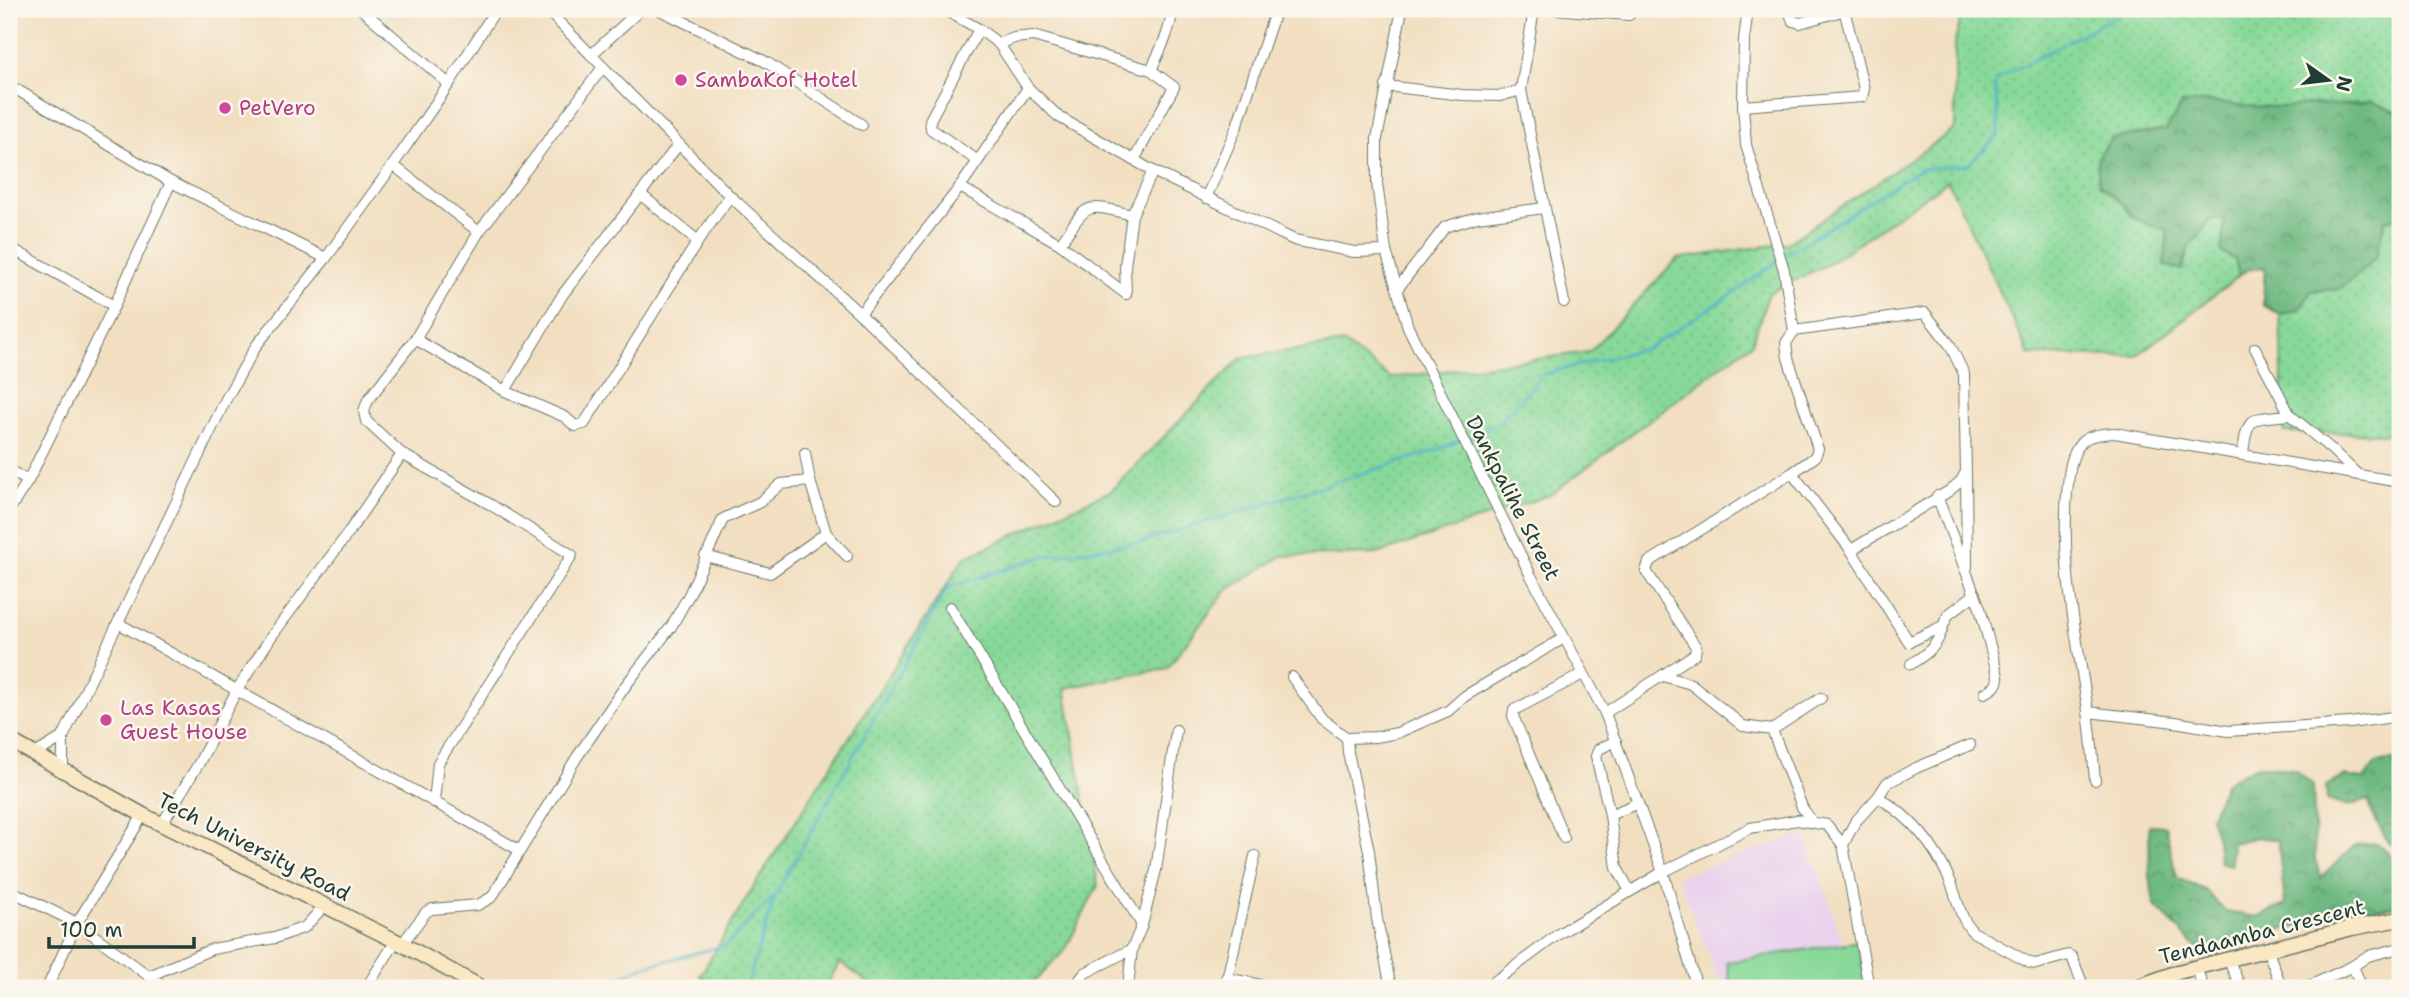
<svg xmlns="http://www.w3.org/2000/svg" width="2409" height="997" viewBox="0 0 2409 997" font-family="'Shantell Sans',sans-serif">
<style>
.built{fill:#e9d2ed}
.grass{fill:url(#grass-dots);stroke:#548b66;stroke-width:2}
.forest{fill:url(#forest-crowns);stroke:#467b5a;stroke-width:2}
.garden{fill:#88d999;stroke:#548b66;stroke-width:2}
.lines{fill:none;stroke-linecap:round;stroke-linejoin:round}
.stream{stroke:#4db0cc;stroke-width:2.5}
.street-casing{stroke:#697665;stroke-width:12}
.secondary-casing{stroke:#697665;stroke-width:17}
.street{stroke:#fff;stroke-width:10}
.secondary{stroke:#fae7c3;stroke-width:14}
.hotel-dot{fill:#d1479c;stroke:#fbf7ec;stroke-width:2.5}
.labels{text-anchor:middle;stroke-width:5;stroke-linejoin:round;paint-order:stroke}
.hotel-label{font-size:21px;fill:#b23c85;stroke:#fbf7ec;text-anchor:start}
.street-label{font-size:21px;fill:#1f3d34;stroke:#fbf7ec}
</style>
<defs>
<pattern id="grass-dots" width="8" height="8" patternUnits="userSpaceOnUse" patternTransform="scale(1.75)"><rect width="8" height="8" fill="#88d999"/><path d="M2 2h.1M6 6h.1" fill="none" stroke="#75bb84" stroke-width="1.8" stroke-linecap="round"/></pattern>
<pattern id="forest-crowns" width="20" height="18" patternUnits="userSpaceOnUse" patternTransform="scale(1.75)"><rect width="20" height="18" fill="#6eb981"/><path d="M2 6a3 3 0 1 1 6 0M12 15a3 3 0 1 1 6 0" fill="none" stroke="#5a986a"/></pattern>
</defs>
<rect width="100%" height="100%" fill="#fbf7ec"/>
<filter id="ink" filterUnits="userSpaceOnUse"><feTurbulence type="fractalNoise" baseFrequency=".0143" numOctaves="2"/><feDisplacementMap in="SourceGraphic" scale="14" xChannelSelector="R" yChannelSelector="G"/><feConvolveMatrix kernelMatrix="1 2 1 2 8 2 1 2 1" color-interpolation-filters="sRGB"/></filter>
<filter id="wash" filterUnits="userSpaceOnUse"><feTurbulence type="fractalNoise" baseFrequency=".00686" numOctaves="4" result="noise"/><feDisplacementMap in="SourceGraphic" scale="28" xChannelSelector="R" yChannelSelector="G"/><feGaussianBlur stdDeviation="1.57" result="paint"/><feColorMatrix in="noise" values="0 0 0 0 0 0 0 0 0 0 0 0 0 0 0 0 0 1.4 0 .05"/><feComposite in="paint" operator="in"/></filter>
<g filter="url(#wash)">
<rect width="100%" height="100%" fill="#f2dfc1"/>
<!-- built -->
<path class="built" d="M1805,833L1859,988H1722L1678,877Z"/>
<!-- grass -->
<path class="grass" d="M1963,9H2400V341L2394,434L2284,432L2280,314L2263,305L2265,267L2248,269L2136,356L2029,355L1948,181L1828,264L1769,293L1752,343L1550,495L1377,554L1282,556L1226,591L1167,668L1065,688L1098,885L1065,950L1029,988H875L840,962L825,988H714L700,976L751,891L964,558L1112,490L1241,358L1343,343L1391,378L1589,352L1677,259L1788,243L1955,129V42Z"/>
<!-- forest -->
<g class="forest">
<path d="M2210,101L2247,106L2283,107L2315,104L2345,105L2371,101L2400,113V215L2385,220L2376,257L2365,268L2340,289L2311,291L2300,310L2280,314L2263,305L2265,267L2248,269L2239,276L2235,260L2221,252L2225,220H2209L2199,237L2189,246L2182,270L2164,265L2168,230L2151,226L2130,215L2123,204L2099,184L2097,159L2112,138L2166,130L2182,104Z"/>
<path d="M2400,759V848L2388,843L2371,811L2369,800L2346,806L2327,800L2326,786L2345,776L2364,779L2376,763Z"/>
<path d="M2258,765L2296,770L2313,785L2315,860L2321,878L2355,845L2377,843L2400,864V906L2321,915L2314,923L2197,948L2154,905L2150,876L2149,825L2165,826L2177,878L2205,890L2226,912L2257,917L2285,905L2278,840L2258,837L2232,843L2231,865L2219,862L2217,839L2210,817L2226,782Z"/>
</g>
<!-- garden -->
<path class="garden" d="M1859,941L1866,988H1731L1727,962Z"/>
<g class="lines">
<!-- stream -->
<g class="stream">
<path d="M1784,256L1920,169L1968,165L1999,134L1995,80L2129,9"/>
<path d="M1466,438L1499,422L1544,374L1648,348L1734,293L1779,260"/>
<path d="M597,988L642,967L726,945L772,898"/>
<path d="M746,988L775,896L947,588L1042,557L1141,542L1435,451L1460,440"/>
</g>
</g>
</g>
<g filter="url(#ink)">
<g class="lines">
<!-- street casing -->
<g class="street-casing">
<g id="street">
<path d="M361,9L449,84"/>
<path d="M546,9L730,196L860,314L1056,502"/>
<path d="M658,9L766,62L862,125"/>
<path d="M943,9L979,29L999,44L1028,88L1059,117L1153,171L1294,240L1354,252L1386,251"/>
<path d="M1402,9L1377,139V183L1386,251L1408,327L1531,576L1605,713L1663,872L1697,988"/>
<path d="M1534,9L1521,90L1564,302"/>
<path d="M1553,9L1629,15V9"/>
<path d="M1788,9L1793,21L1800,23L1845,10"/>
<path d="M999,44L1014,38L1033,36L1151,70L1174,87L1134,160"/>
<path d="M591,55L641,9"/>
<path d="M1151,70C1160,50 1171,31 1172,9"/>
<path d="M9,85L171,182L326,258"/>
<path d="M1386,86L1462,95L1500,96L1521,90"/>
<path d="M1743,106L1862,97L1864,89L1844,9"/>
<path d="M978,161L931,129L930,120L979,29"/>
<path d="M393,165L479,232"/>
<path d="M960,187L1060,244L1126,294"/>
<path d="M640,194L698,241"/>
<path d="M1206,198L1237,126L1276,9"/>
<path d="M1060,244C1088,204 1082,202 1132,215L1153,171"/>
<path d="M9,247L114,306"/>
<path d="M1398,288L1445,227L1477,217L1544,208"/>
<path d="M1126,294L1125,266L1132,215"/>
<path d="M860,314L960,187L1028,88"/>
<path d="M415,339L505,391L565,417L575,426L584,424L698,241L730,196"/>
<path d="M2255,348L2290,415L2331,449L2358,475"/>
<path d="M505,391L563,294L679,144"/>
<path d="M805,453L810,481L826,533"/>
<path d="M2243,454C2247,413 2253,419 2290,415"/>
<path d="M9,470L28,481"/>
<path d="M1792,473L1851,550L1949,491L1961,481L1966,472L1964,374L1950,345L1925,313L1794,331"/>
<path d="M1966,474L1967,567"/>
<path d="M1937,496L1980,608L1998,676C1998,686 1994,688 1985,693"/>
<path d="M9,510L28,481L114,306L171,182"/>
<path d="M1851,550L1909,642L1943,626L1948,615L1975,594"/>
<path d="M705,556L770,573L826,533L847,556"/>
<path d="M950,607L1142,925L1132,949L1085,973L1073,988"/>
<path d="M118,623L519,850"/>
<path d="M1911,664C1928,653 1938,646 1943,626"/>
<path d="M1663,676L1691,684L1743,726L1772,730L1802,807L1812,822"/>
<path d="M1292,677L1322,719L1347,738L1376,737L1397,733L1448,711L1465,696L1564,638"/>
<path d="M2088,712L2175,722L2228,731L2350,723L2400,716"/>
<path d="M1605,713L1695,654L1696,647L1646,571L1649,562L1792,473L1815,457L1818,449L1788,358L1786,343L1794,331L1784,270L1746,145L1743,106L1744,40L1748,9"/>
<path d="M1772,730L1821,698"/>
<path d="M1347,738L1348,752L1369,851L1377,919L1391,988"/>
<path d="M1616,741L1599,749L1596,756L1610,815L1617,868L1630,891"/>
<path d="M1970,745L1916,768L1887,783L1878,797C1911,817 1936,847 1951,883C1958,900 1960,919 1973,932L2030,963L2036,964L2068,955L2072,957L2084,988"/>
<path d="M35,754L63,737"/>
<path d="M63,770V737L227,397L256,346L326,258L393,165L449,84L496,9"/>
<path d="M2095,780C2093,757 2091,734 2088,711C2077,637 2061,569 2067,494C2069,477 2069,457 2081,443C2089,434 2104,434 2115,433L2400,482"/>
<path d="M434,802L438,763L572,555L491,505L402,454L366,421L364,411L368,400L415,339L479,232L603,67"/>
<path d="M1610,815L1638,803"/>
<path d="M162,824L199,763L237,690L271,637L346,536L402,454"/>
<path d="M1564,838L1513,716L1514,710L1583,674"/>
<path d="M9,890L77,923L165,988"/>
<path d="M1142,925L1156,870L1176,730"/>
<path d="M402,944L426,912L432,909L478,905L492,897L577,757L626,685L671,627L689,595L723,519L760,502L781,484L810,481"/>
<path d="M2267,949L2282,988"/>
<path d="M2229,961L2241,988"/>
<path d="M2353,966L2362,988"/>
<path d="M2196,968L2204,988"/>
<path d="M149,976L212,949L275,938L305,927L325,905"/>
<path d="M1226,978L1275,988"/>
<path d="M47,988L77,923L143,815"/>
<path d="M366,988L396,941"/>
<path d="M1128,988L1132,949"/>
<path d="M1225,988L1255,856"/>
<path d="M1486,988L1560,933L1663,872L1750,828L1797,820L1827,825L1843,845"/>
<path d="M1869,988L1843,845L1855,822L1878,797"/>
<path d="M2305,988L2353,966L2368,956L2400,948"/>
</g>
</g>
<!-- secondary casing -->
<g class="secondary-casing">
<g id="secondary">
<path d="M9,740L143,815L402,944L482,988"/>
<path d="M2134,988L2178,972L2352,928L2400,919"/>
</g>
</g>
<!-- street -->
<use href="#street" class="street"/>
<!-- secondary -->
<use href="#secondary" class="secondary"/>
</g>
</g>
<!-- markers -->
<g class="hotel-dot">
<circle cx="681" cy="80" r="7"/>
<circle cx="225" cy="108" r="7"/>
<circle cx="106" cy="720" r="7"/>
</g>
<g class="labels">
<!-- hotel labels -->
<g class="hotel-label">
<text x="695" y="87">SambaKof Hotel</text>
<text x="239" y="115">PetVero</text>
<text x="120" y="715">Las Kasas<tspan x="120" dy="24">Guest House</tspan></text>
</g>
<!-- street labels -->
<g class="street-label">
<text transform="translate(1513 498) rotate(63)" y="7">Dankpalihe Street</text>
<text transform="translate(254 847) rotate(27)" y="7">Tech University Road</text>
<text transform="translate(2262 932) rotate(-14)" y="7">Tendaamba Crescent</text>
</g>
</g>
<!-- margin -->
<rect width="2409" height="997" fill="none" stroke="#fbf7ec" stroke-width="35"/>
<!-- north arrow -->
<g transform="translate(2328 80) rotate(104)" stroke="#fbf7ec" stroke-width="5" paint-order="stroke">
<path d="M0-5L12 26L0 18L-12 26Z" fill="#1f3d34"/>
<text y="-10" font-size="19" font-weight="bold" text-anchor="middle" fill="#1f3d34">N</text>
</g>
<!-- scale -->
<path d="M49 937v10h145v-10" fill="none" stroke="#1f3d34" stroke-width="3.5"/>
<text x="60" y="937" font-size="21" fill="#1f3d34" stroke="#fbf7ec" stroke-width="5" paint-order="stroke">100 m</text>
</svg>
